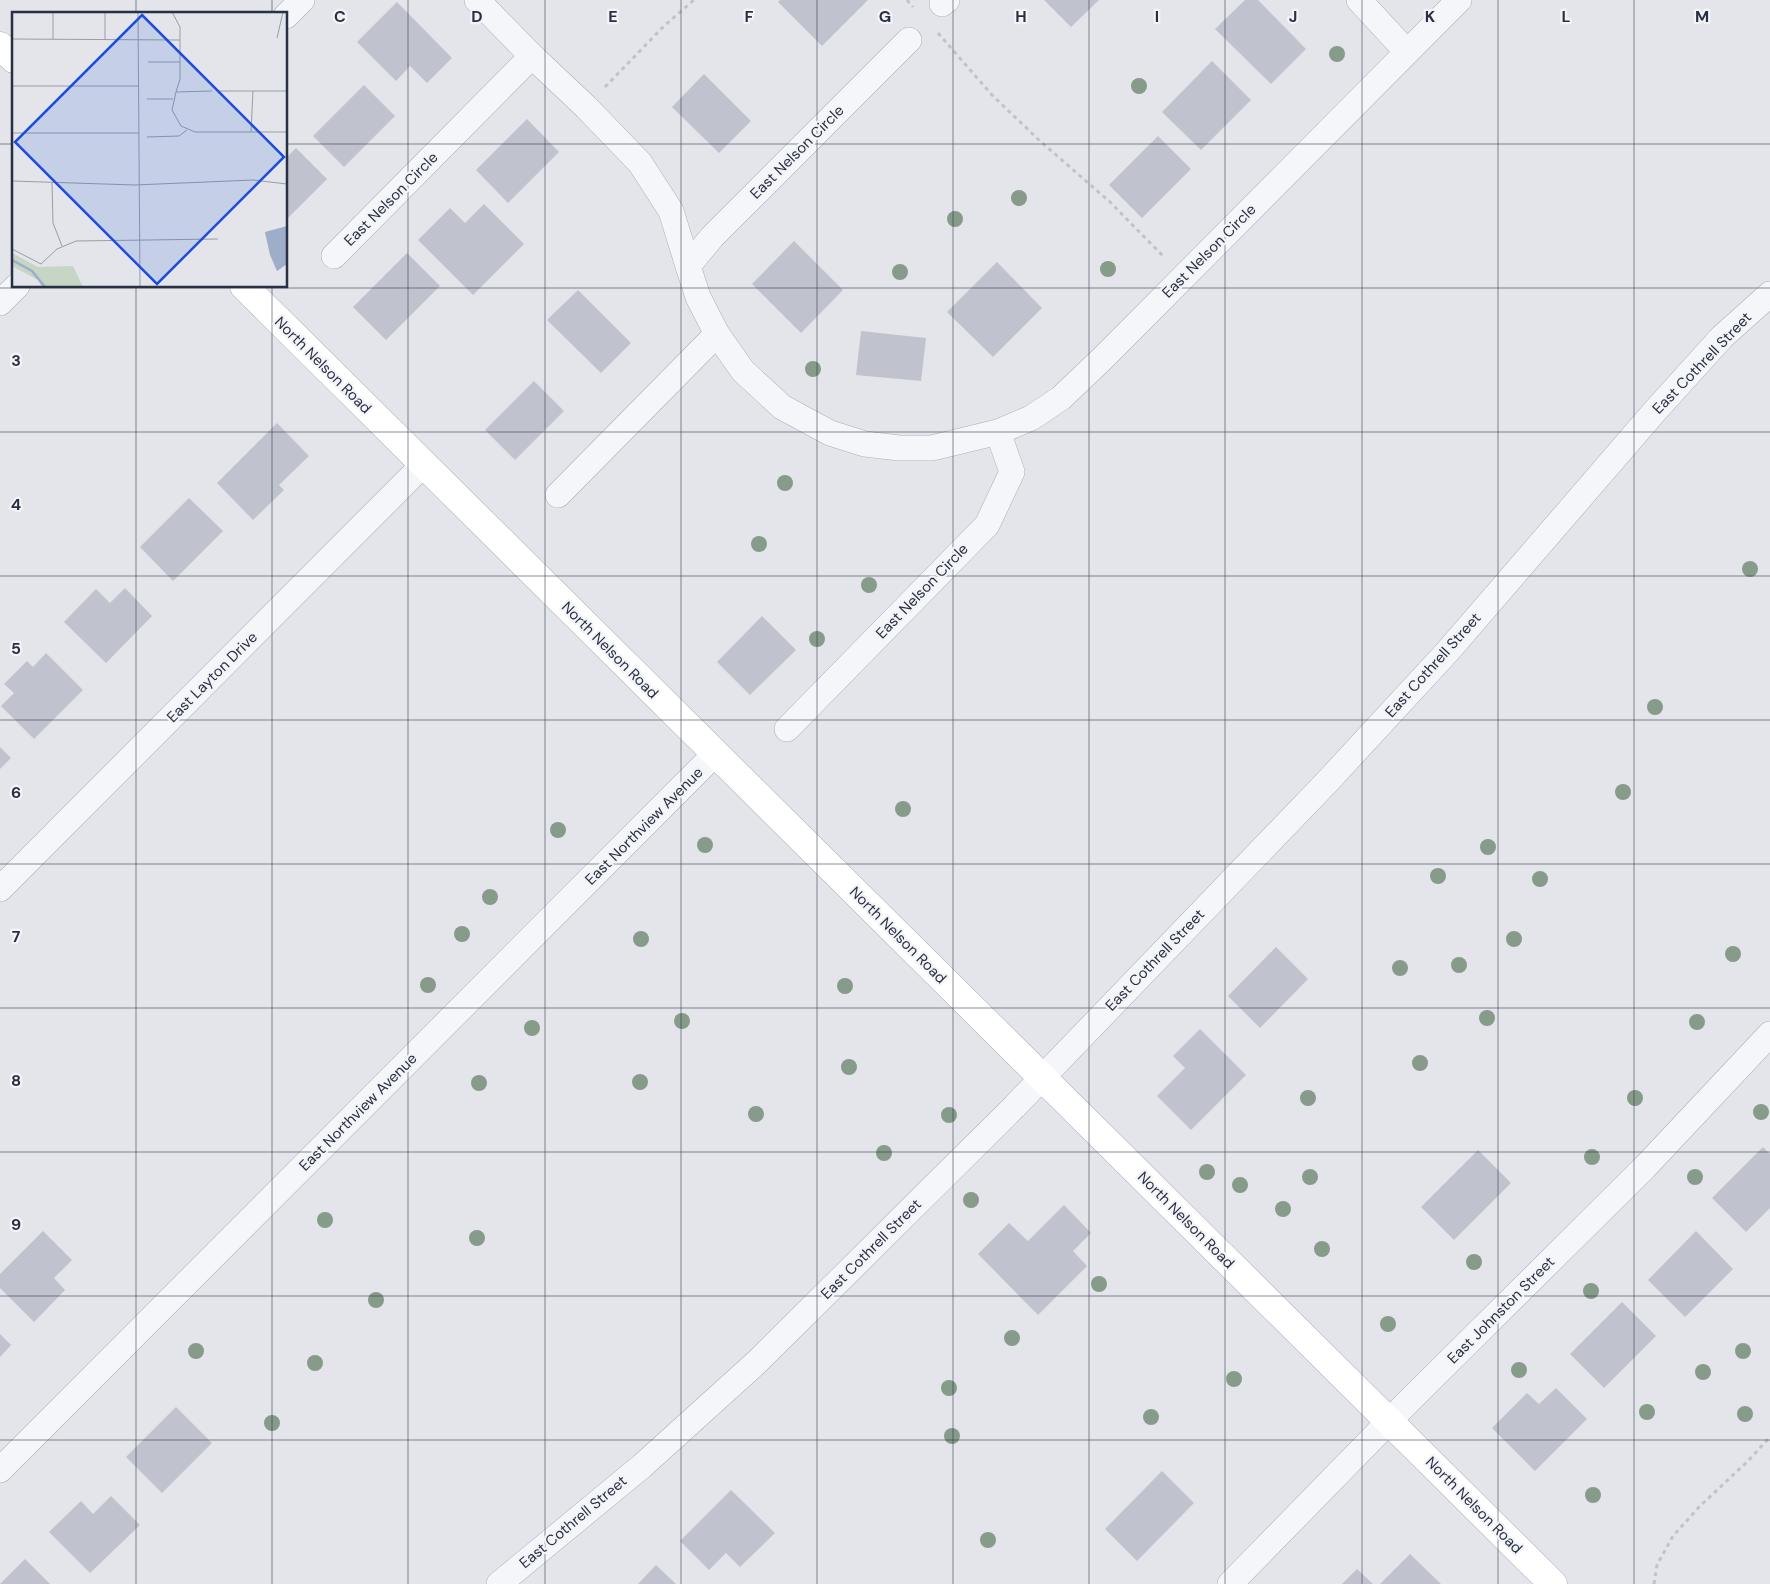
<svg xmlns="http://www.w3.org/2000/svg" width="1770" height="1584" viewBox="0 0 1770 1584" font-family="'DM Sans',sans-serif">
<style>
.building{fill:#c0c3ce}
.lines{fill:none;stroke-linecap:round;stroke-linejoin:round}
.street-casing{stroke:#acafb9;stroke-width:26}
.secondary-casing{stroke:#acafb9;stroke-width:29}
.path{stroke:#c0c3ca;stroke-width:3;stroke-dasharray:4 4;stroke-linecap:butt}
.street{stroke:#f5f6f9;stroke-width:25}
.secondary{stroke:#fff;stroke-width:28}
.tree{fill:#869b89}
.grid{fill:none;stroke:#2a3043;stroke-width:1;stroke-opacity:0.55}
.labels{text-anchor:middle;stroke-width:4.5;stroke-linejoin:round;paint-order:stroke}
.street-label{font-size:15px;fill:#2a3043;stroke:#f2f4f8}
.inset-river{fill:none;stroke:#9eadca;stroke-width:2.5}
.inset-road{fill:none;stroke:#999da8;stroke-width:1}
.view{fill:#1d4ed8;fill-opacity:0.15;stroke:#1d4ed8;stroke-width:2.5}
.inset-edge{fill:none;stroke:#2a3043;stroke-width:2.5}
.grid-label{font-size:16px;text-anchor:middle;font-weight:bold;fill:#2a3043;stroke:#f2f4f8;stroke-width:4.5;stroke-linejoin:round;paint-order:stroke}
</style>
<rect width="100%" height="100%" fill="#e3e5eb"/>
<!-- building -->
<g class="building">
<path d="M780,0H868L822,46L778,2Z"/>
<path d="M1044,0H1099L1071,27Z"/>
<path d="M1245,0H1258L1306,49L1271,84L1215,29Z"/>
<path d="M397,2L452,58L427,83L410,66L396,81L357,42Z"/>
<path d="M1212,61L1251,100L1201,150L1162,112Z"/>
<path d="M704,74L751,121L719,153L672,107Z"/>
<path d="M364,85L395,116L344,167L313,136Z"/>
<path d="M527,119L559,152L508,203L476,170Z"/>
<path d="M1158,136L1191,169L1142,218L1109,185Z"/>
<path d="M296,148L327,179L286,220V158Z"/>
<path d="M484,204L524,244L473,295L418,240L450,208L465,223Z"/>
<path d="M794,241L843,290L801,333L752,284Z"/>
<path d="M407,253L440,286L386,340L353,307Z"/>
<path d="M997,262L1042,308L993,357L947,312Z"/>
<path d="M578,290L631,343L601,373L547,320Z"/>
<path d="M861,331L926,338L921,381L856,375Z"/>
<path d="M534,381L564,411L515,460L485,430Z"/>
<path d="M277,423L309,456L279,485L284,490L253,520L217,483Z"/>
<path d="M189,498L223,531L173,581L140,547Z"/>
<path d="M125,588L152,616L106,663L64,622L96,589L110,603Z"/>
<path d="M762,616L796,650L750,695L717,662Z"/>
<path d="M46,653L83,690L34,739L1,706L14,693L4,684L27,661L33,667Z"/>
<path d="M0,747L11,758L0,769Z"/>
<path d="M1276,947L1308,979L1260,1028L1228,996Z"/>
<path d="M1200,1029L1246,1075L1191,1130L1157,1096L1185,1068L1173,1056Z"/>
<path d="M1763,1147L1770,1154V1208L1746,1232L1712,1198Z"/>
<path d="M1478,1150L1511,1183L1454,1240L1421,1207Z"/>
<path d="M1064,1205L1091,1233L1073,1251L1087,1266L1038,1315L978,1254L1009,1223L1028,1241Z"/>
<path d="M43,1231L72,1260L54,1278L65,1290L34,1322L0,1288V1274Z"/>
<path d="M1696,1231L1733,1269L1685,1317L1648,1280Z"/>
<path d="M1622,1302L1656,1336L1604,1388L1570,1354Z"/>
<path d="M0,1334L11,1345L0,1357Z"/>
<path d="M1556,1388L1587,1419L1535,1471L1492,1428L1527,1393L1539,1404Z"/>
<path d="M176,1407L212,1443L162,1493L126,1457Z"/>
<path d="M1162,1471L1194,1503L1137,1561L1105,1529Z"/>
<path d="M731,1490L775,1533L740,1567L726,1553L709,1570L680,1541Z"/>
<path d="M111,1496L140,1525L90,1573L49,1532L81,1501L93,1514Z"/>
<path d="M1410,1554L1441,1584H1380Z"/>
<path d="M25,1559L50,1584H0Z"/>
<path d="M656,1565L676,1584H638Z"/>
<path d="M1357,1569L1373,1584H1342Z"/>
</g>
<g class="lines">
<!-- street casing -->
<g class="street-casing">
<g id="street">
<path d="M477,0L532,56L586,107L640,163L671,211L688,266"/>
<path d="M1359,0L1407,52"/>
<path d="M942,4L947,0"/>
<path d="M286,16L302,0"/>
<path d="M909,40L712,237L688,266L698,297L717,334L743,371L782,407L830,433L865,444L899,448H932L998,432L1031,418L1061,398L1104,357L1459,0"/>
<path d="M334,256L532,56"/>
<path d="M0,303L17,286"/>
<path d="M558,495L717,334"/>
<path d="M787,729L987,525L1012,472L998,432"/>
<path d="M0,889L423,465"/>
<path d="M0,1470L715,754"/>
<path d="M499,1584L642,1466L757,1362L1014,1107L1327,782L1448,651L1655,411L1722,337L1770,294"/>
<path d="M1230,1584L1408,1402L1645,1167L1770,1034"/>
</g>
</g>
<!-- secondary casing -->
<g class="secondary-casing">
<g id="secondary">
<path d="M0,46L14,59"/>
<path d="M244,286L1553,1584"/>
</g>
</g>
<!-- path -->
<g class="path">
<path d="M907,0L913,7"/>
<path d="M938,33L992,95L1040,141L1110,202L1164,257"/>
<path d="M605,87L664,26L694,0"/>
<path d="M1654,1584L1657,1565L1673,1536L1700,1506L1747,1462L1770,1437"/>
</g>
<!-- street -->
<use href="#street" class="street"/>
<!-- secondary -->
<use href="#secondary" class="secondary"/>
</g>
<!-- trees -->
<g class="tree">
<circle cx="1337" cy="54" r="8"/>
<circle cx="1139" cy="86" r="8"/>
<circle cx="1019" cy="198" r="8"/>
<circle cx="955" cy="219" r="8"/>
<circle cx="1108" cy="269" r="8"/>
<circle cx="900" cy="272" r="8"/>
<circle cx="813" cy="369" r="8"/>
<circle cx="785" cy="483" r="8"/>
<circle cx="759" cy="544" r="8"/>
<circle cx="1750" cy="569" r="8"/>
<circle cx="869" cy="585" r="8"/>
<circle cx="817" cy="639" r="8"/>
<circle cx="1655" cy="707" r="8"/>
<circle cx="1623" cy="792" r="8"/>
<circle cx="903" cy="809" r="8"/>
<circle cx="558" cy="830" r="8"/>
<circle cx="705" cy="845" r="8"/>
<circle cx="1488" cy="847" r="8"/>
<circle cx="1438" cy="876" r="8"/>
<circle cx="1540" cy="879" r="8"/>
<circle cx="490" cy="897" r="8"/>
<circle cx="462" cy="934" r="8"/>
<circle cx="641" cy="939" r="8"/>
<circle cx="1514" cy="939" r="8"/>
<circle cx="1733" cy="954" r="8"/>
<circle cx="1459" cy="965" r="8"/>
<circle cx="1400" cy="968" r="8"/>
<circle cx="428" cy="985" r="8"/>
<circle cx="845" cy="986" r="8"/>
<circle cx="1487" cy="1018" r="8"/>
<circle cx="682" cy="1021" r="8"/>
<circle cx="1697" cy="1022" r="8"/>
<circle cx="532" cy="1028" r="8"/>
<circle cx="1420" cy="1063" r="8"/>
<circle cx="849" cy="1067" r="8"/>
<circle cx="640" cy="1082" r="8"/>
<circle cx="479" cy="1083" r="8"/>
<circle cx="1308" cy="1098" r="8"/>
<circle cx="1635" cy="1098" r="8"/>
<circle cx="1761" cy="1112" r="8"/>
<circle cx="756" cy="1114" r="8"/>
<circle cx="949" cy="1115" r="8"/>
<circle cx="884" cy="1153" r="8"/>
<circle cx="1592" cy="1157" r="8"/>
<circle cx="1207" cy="1172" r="8"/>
<circle cx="1310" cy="1177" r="8"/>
<circle cx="1695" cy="1177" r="8"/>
<circle cx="1240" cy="1185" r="8"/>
<circle cx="971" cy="1200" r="8"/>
<circle cx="1283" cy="1209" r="8"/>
<circle cx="325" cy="1220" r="8"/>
<circle cx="477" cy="1238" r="8"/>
<circle cx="1322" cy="1249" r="8"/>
<circle cx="1474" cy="1262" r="8"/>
<circle cx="1099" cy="1284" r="8"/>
<circle cx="1591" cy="1291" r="8"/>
<circle cx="376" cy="1300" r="8"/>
<circle cx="1388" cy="1324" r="8"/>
<circle cx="1012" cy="1338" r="8"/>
<circle cx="196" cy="1351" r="8"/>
<circle cx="1743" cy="1351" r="8"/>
<circle cx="315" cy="1363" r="8"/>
<circle cx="1519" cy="1370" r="8"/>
<circle cx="1703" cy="1372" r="8"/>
<circle cx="1234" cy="1379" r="8"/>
<circle cx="949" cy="1388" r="8"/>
<circle cx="1647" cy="1412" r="8"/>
<circle cx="1745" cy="1414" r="8"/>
<circle cx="1151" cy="1417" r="8"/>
<circle cx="272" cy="1423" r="8"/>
<circle cx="952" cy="1436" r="8"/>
<circle cx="1593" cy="1495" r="8"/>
<circle cx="988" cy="1540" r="8"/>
</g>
<!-- grid -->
<path class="grid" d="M136,0V14M272,0V14M408,0V1584M545,0V1584M681,0V1584M817,0V1584M953,0V1584M1089,0V1584M1225,0V1584M1362,0V1584M1498,0V1584M1634,0V1584M0,144H14M286,144H1770M136,286V1584M272,286V1584M0,288H1770M0,432H1770M0,576H1770M0,720H1770M0,864H1770M0,1008H1770M0,1152H1770M0,1296H1770M0,1440H1770"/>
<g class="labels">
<!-- street labels -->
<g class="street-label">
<text transform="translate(797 152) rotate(-45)" y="5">East Nelson Circle</text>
<text transform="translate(391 199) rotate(-45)" y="5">East Nelson Circle</text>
<text transform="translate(1209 251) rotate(-45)" y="5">East Nelson Circle</text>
<text transform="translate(1702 363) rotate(-46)" y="5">East Cothrell Street</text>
<text transform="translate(323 365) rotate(45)" y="5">North Nelson Road</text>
<text transform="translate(922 591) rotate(-46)" y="5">East Nelson Circle</text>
<text transform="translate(610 650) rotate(45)" y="5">North Nelson Road</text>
<text transform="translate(1433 665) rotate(-48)" y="5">East Cothrell Street</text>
<text transform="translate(212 677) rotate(-45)" y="5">East Layton Drive</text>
<text transform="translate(644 826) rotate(-45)" y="5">East Northview Avenue</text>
<text transform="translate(898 935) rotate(45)" y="5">North Nelson Road</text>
<text transform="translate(1155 960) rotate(-46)" y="5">East Cothrell Street</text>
<text transform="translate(358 1112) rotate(-45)" y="5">East Northview Avenue</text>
<text transform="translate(1186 1220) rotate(45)" y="5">North Nelson Road</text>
<text transform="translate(871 1249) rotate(-45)" y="5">East Cothrell Street</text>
<text transform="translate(1501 1310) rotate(-45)" y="5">East Johnston Street</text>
<text transform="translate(1474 1505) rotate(45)" y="5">North Nelson Road</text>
<text transform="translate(573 1522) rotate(-40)" y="5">East Cothrell Street</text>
</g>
</g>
<!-- overview -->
<g transform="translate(12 12)">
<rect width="275" height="275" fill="#e3e5eb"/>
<path d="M0,241L26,255L61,254L71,275H30L26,268L0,254Z" fill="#c6d5c4"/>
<path d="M275,214V252L265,259L258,243L253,220Z" fill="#9eadca"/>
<path class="inset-river" d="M0,248L20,259L33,275"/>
<path class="inset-road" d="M126,0L128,275M160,0L168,15V67L164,80M265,26L271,0M0,27L168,28M41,27V0M93,27V0M136,50H168M0,74H127M200,79L164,80L160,98L169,114L183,120H275M205,79H274M135,87H161M239,120L241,79M0,121H127M135,125L167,124L175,118M0,169L123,173L241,168L275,172M40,170L41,211L50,234M0,237L29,252L45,237L64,229L206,227"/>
<path class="view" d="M130,3L272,145L145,272L3,130Z"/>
<rect width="275" height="275" class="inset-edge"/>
</g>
<g class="grid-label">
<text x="340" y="22">C</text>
<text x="477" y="22">D</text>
<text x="613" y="22">E</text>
<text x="749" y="22">F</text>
<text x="885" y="22">G</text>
<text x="1021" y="22">H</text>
<text x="1157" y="22">I</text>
<text x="1293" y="22">J</text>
<text x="1430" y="22">K</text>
<text x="1566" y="22">L</text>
<text x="1702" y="22">M</text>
<text x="16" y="366">3</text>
<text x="16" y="510">4</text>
<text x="16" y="654">5</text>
<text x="16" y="798">6</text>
<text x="16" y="942">7</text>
<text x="16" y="1086">8</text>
<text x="16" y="1230">9</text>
</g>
</svg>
